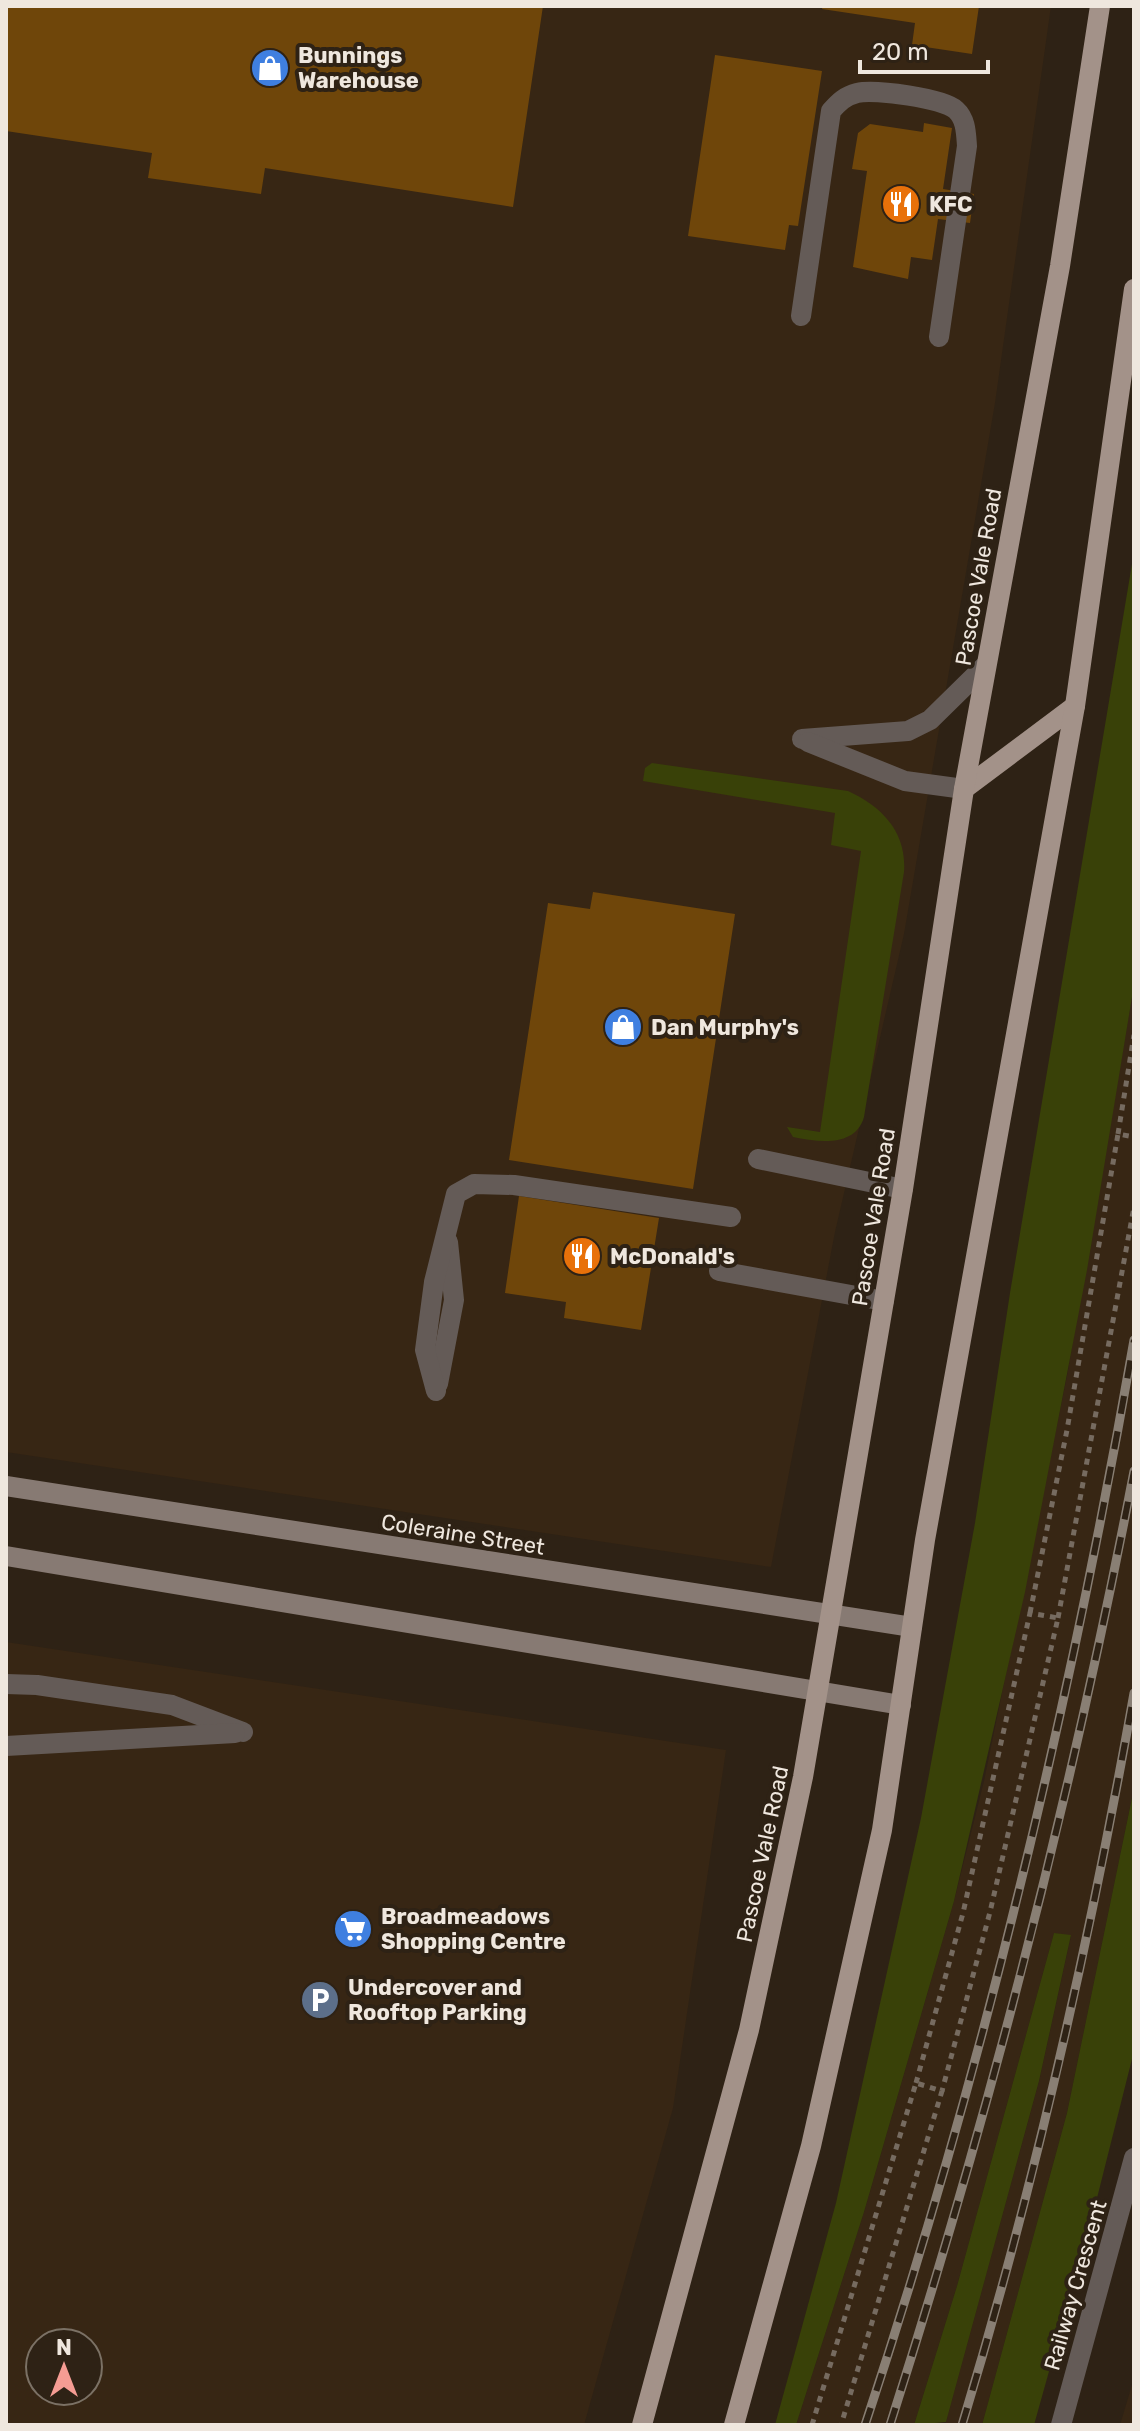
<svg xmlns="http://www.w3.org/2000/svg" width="1140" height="2431" viewBox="0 0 1140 2431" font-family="Rubik,sans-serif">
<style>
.built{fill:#372614;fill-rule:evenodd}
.green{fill:#394108}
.building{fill:#6f460a}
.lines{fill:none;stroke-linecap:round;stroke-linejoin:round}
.path{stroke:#766b60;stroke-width:5;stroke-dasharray:6 6;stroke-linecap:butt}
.lane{stroke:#645b57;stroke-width:20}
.street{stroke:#645b57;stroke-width:20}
.secondary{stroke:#877a73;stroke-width:20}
.primary{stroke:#a39289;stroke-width:20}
.rail-casing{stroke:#897f74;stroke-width:9}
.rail{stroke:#2e2215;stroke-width:6;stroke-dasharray:18;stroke-linecap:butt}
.labels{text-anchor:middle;stroke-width:8;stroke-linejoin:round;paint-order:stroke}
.poi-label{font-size:22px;font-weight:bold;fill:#efe7de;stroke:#2e2215;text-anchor:start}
.street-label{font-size:22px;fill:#efe7de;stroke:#2e2215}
</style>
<rect width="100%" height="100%" fill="#2e2215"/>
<!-- built -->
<g class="built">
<path d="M6,6H1051L995,403L904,934L835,1232L771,1567L6,1452Z"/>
<path d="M1134,985V1788L1067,2113L982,2425H945L1039,2081L1071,1936L1054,1933L957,2286L914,2425H796L864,2212L954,1901L984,1781L1067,1376Z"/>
<path d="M6,1642L726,1750L673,2108L584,2425H6ZM40,2343H88V2391H40Z"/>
<path d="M1134,2378V2425H1120Z"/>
</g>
<!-- green -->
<g class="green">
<path d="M1134,552V985L1087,1270L1025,1592L954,1901L864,2212L796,2425H775L836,2203L921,1818L975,1523L1010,1293Z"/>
<path d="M652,763L848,791C883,807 907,833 904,872L864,1117C855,1148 818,1142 793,1137L787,1127L820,1132L861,851L831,845L835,813L643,781L645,768Z"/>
<path d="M1134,1788V2051L1093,2214L1034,2425H982L1067,2113Z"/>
<path d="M1054,1933L1071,1935L1039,2081L946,2422L914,2425L957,2286Z"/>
</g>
<!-- building -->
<g class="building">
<path d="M6,6H543L513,207L265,168L261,194L148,178L152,153L6,131Z"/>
<path d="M823,6H979L972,54L912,45L915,23L822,9Z"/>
<path d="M715,55L822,71L798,226L789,225L785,250L688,236Z"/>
<path d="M924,123L952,128L943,189L974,194L970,223L938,219L932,260L911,257L908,279L853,267L867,171L852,169L858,133L870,124L923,132Z"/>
<path d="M593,892L735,914L693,1189L509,1160L548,903L590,909Z"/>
<path d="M519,1196L659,1218L641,1330L564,1318L566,1302L505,1293Z"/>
</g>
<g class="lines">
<!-- path -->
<g class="path">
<path d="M1118,1134L1134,1035"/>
<path d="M1030,1613L1067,1430L1118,1134L1134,1137"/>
<path d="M1058,1618L1134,1207"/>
<path d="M916,2083L963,1913L1030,1613L1058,1618L990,1912L942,2091"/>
<path d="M812,2425L916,2083L942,2091L841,2425"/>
</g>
<!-- lane -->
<g class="lane">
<path d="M801,316L831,111C839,102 845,96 857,93C875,89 943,98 956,110C966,119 966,133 967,146L939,337"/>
<path d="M802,739L908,731L930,720L986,665"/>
<path d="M808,742L905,781L964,789"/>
<path d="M758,1159L903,1189"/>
<path d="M719,1271L884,1301"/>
<path d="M438,1384L454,1300L448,1242"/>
<path d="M436,1391L425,1350L434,1282L456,1194L474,1184L514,1185L731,1217"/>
<path d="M6,1684L37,1685L172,1705L243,1732"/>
<path d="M6,1746L235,1733"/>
</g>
<!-- street -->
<path class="street" d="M1061,2425L1134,2158"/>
<!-- secondary -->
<g class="secondary">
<path d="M6,1486L912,1627"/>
<path d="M6,1556L901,1705"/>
</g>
<!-- primary -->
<g class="primary">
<path d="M964,789L1075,706"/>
<path d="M642,2425L749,2030L803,1777L903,1189L964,789L1060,266L1100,6"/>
<path d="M734,2425L811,2146L882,1830L925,1540L1075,706L1134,289"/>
</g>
<!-- rail casing -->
<g class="rail-casing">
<g id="rail">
<path d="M865,2425C983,2071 1070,1707 1134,1340"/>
<path d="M890,2425C990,2112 1072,1794 1134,1471"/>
<path d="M962,2425C1035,2185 1090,1940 1134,1693"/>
</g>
</g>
<!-- rail -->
<use href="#rail" class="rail"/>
</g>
<!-- icons -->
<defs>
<g id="shop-disc" transform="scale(2)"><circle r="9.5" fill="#3f7fe0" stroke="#2e2215"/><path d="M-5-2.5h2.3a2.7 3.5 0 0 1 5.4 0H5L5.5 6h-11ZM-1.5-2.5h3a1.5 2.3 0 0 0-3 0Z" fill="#fff"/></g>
<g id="restaurant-disc" transform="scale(2)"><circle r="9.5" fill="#e8710a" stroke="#2e2215"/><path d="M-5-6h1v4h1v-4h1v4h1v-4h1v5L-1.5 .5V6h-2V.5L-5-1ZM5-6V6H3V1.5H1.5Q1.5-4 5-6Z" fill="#fff"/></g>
<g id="supermarket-disc" transform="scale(2)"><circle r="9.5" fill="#3f7fe0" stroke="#2e2215"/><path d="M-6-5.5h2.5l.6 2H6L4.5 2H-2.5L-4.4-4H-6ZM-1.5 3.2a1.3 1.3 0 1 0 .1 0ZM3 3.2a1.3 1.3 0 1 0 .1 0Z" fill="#fff"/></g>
<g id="parking-disc" transform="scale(2)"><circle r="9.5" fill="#5c6f8a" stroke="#2e2215"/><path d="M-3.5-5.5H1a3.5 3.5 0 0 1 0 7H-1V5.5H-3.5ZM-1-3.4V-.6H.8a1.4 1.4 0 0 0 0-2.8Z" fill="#fff"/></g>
</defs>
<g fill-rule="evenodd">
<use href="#shop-disc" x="270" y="68"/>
<use href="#restaurant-disc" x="901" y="204"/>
<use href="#shop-disc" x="623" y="1027"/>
<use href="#restaurant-disc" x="582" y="1256"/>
<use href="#supermarket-disc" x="353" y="1929"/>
<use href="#parking-disc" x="320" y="2000"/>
</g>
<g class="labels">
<!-- poi labels -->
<g class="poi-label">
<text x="298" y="63">Bunnings<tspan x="298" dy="25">Warehouse</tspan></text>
<text x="929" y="212">KFC</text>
<text x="651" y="1035">Dan Murphy's</text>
<text x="610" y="1264">McDonald's</text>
<text x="381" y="1924">Broadmeadows<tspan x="381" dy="25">Shopping Centre</tspan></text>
<text x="348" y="1995">Undercover and<tspan x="348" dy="25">Rooftop Parking</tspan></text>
</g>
<!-- street labels -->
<g class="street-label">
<text transform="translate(978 577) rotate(-80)" y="8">Pascoe Vale Road</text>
<text transform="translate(873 1217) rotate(-81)" y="8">Pascoe Vale Road</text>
<text transform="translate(463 1534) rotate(9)" y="8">Coleraine Street</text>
<text transform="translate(762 1854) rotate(-78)" y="8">Pascoe Vale Road</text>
<text transform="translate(1075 2285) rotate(-74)" y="8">Railway Crescent</text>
</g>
</g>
<!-- border -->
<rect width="1140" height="2431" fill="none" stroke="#efe7de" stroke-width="16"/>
<!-- north arrow -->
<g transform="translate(64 2367)"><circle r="38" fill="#2e2215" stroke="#7b7165" stroke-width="2"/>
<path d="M0-6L14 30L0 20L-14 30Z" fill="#f59c93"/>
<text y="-12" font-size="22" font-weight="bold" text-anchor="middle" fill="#efe7de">N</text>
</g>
<!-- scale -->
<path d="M860 60v12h128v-12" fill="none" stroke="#efe7de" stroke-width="4"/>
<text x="872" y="60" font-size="24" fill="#efe7de" stroke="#2e2215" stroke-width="6" paint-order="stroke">20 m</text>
</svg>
